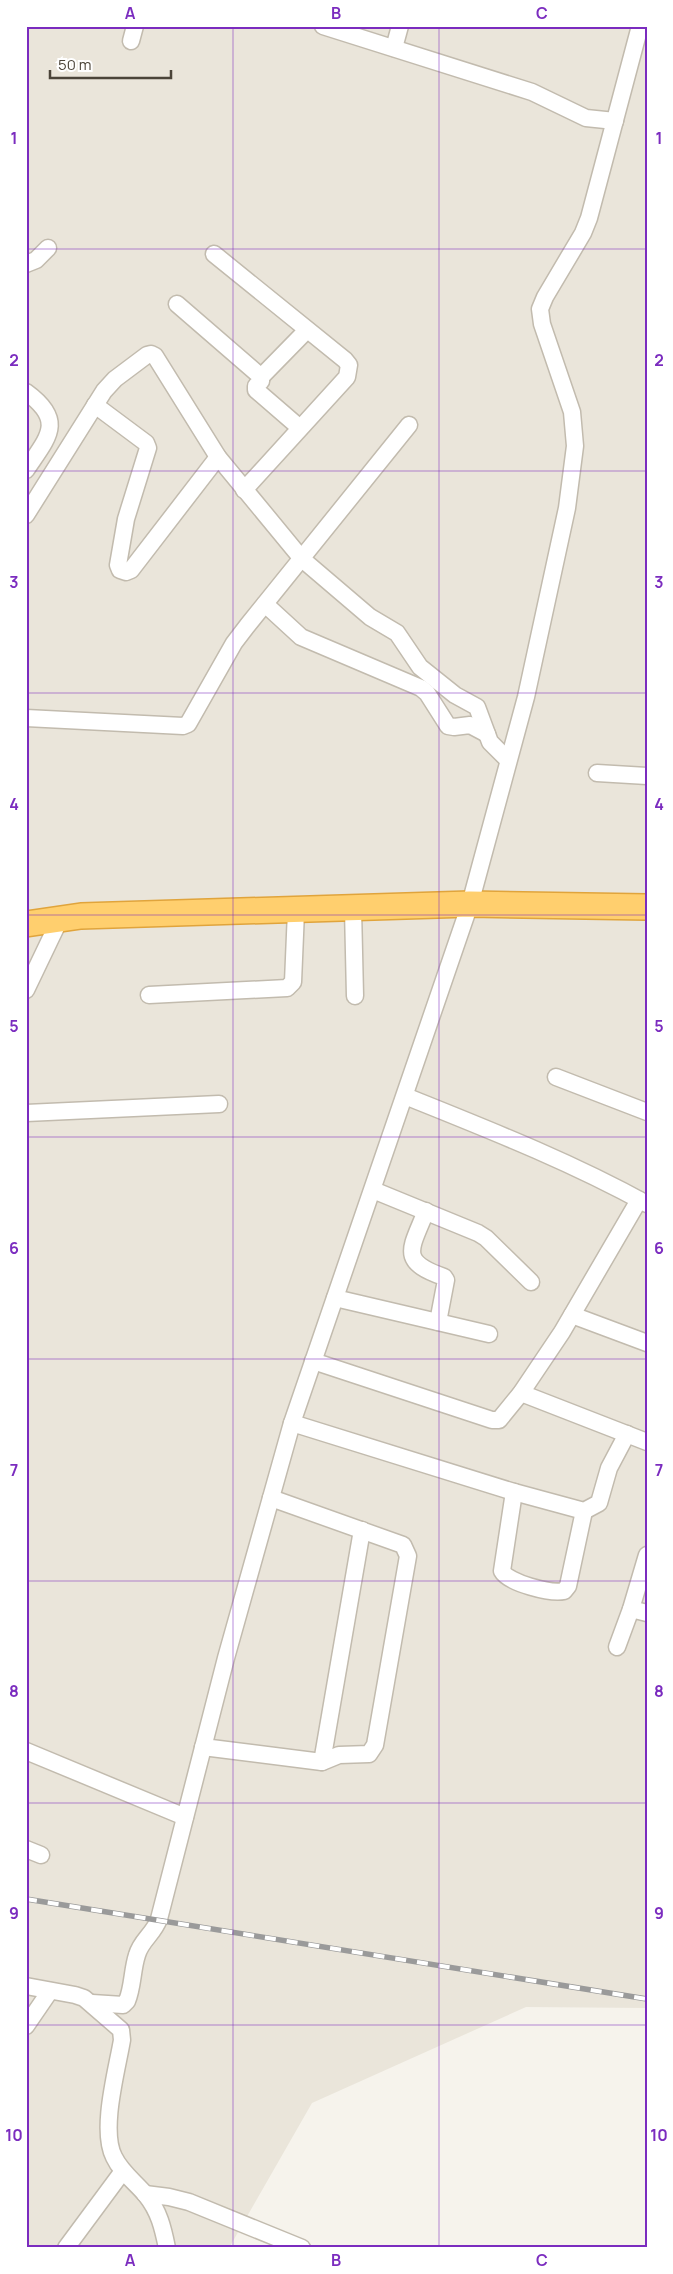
<svg xmlns="http://www.w3.org/2000/svg" width="673" height="2274" viewBox="0 0 673 2274" font-family="Manrope,sans-serif">
<style>
.residential{fill:#eae5da}
.lines{fill:none;stroke-linecap:round;stroke-linejoin:round}
.minor-casing{stroke:#c2bbae;stroke-width:19}
.highway-casing{stroke:#e0a43c;stroke-width:28}
.minor{stroke:#fff;stroke-width:16}
.highway{stroke:#ffcf6e;stroke-width:25}
.rail-casing{stroke:#9a9a9a;stroke-width:5.5}
.rail{stroke:#fff;stroke-width:4;stroke-dasharray:11;stroke-linecap:butt}
.grid{fill:none;stroke:#7b2cbf;stroke-width:1;stroke-opacity:0.55}
.neatline{fill:none;stroke:#7b2cbf;stroke-width:2}
.grid-label{font-size:16px;text-anchor:middle;font-weight:bold;fill:#7b2cbf}
</style>
<rect width="100%" height="100%" fill="#f6f3ec"/>
<!-- residential -->
<path class="residential" d="M26,26H647V2008L526,2007L312,2103L229,2248H26Z"/>
<g class="lines">
<!-- minor casing -->
<g class="minor-casing">
<g id="minor">
<path d="M323,26L532,92L586,118L615,121"/>
<path d="M131,41L135,26"/>
<path d="M394,48L400,26"/>
<path d="M214,254L345,360L349,365L347,377L244,490"/>
<path d="M26,264L36,260L48,248"/>
<path d="M177,304L259,375L261,381L256,386V390L300,428"/>
<path d="M261,377L307,330"/>
<path d="M26,392C66,421 48,437 26,470"/>
<path d="M95,405L146,443L148,448L126,519L118,565L120,570L126,572L131,570L218,457"/>
<path d="M26,515L104,391L115,379L147,355L151,354L155,356L218,457L302,559L370,617L397,633L420,667L455,695L477,707L490,742L508,760"/>
<path d="M265,604L301,637L421,688L427,693L448,726L454,727L470,725L487,734"/>
<path d="M26,718L183,726L188,724L234,643L247,626L409,425"/>
<path d="M597,773L647,776"/>
<path d="M353,909L355,996"/>
<path d="M26,990L60,919"/>
<path d="M149,995L287,988L293,982L296,911"/>
<path d="M556,1077L647,1112"/>
<path d="M405,1096C487,1129 569,1161 647,1204"/>
<path d="M26,1113L219,1104"/>
<path d="M373,1190L478,1233L486,1238L531,1282"/>
<path d="M426,1211C411,1249 398,1261 444,1277L446,1280L438,1322"/>
<path d="M335,1298L489,1334"/>
<path d="M572,1315L647,1343"/>
<path d="M313,1361L492,1420H499L521,1393L562,1332L639,1200"/>
<path d="M521,1393L647,1442"/>
<path d="M292,1423L514,1492L584,1511L599,1503L609,1468L627,1434"/>
<path d="M514,1492L502,1571C508,1583 551,1594 564,1591L568,1586L584,1511"/>
<path d="M631,1609L647,1613"/>
<path d="M617,1647L631,1609L647,1555"/>
<path d="M203,1747L322,1762L339,1755L369,1754L375,1745L408,1556L403,1545L271,1498"/>
<path d="M26,1751L185,1817"/>
<path d="M322,1762L362,1530"/>
<path d="M26,1849L41,1855"/>
<path d="M26,1986L75,1995L84,1998L121,2030L122,2040C117,2070 100,2130 114,2157C121,2172 135,2182 146,2195C159,2211 163,2228 167,2248"/>
<path d="M92,2003L123,2005L127,2001C133,1987 132,1970 137,1955C141,1940 153,1935 159,1919L226,1658L292,1423L470,904L526,697L567,508L575,446L572,412L542,324L540,309L545,297L583,233L589,218L640,26"/>
<path d="M26,2026L50,1991"/>
<path d="M145,2194L169,2197L189,2202L302,2248"/>
<path d="M66,2248L123,2171"/>
</g>
</g>
<!-- highway casing -->
<g class="highway-casing">
<path id="highway" d="M26,924L81,916L470,904L647,907"/>
</g>
<!-- minor -->
<use href="#minor" class="minor"/>
<!-- highway -->
<use href="#highway" class="highway"/>
<!-- rail casing -->
<g class="rail-casing">
<path id="rail" d="M26,1899L647,1999"/>
</g>
<!-- rail -->
<use href="#rail" class="rail"/>
</g>
<!-- grid -->
<path class="grid" d="M233,26V2248M439,26V2248M26,249H647M26,471H647M26,693H647M26,915H647M26,1137H647M26,1359H647M26,1581H647M26,1803H647M26,2025H647"/>
<!-- border -->
<rect width="673" height="2274" fill="none" stroke="#ffffff" stroke-width="55"/>
<!-- scale -->
<path d="M50 70v8h121v-8" fill="none" stroke="#4b4439" stroke-width="2.5"/>
<text x="58" y="70" font-size="15" fill="#4b4439" stroke="#ffffff" stroke-width="4" paint-order="stroke">50 m</text>
<rect x="28" y="28" width="618" height="2218" class="neatline"/>
<g class="grid-label">
<text x="130" y="19">A</text>
<text x="336" y="19">B</text>
<text x="542" y="19">C</text>
<text x="14" y="144">1</text>
<text x="659" y="144">1</text>
<text x="14" y="366">2</text>
<text x="659" y="366">2</text>
<text x="14" y="588">3</text>
<text x="659" y="588">3</text>
<text x="14" y="810">4</text>
<text x="659" y="810">4</text>
<text x="14" y="1032">5</text>
<text x="659" y="1032">5</text>
<text x="14" y="1254">6</text>
<text x="659" y="1254">6</text>
<text x="14" y="1476">7</text>
<text x="659" y="1476">7</text>
<text x="14" y="1697">8</text>
<text x="659" y="1697">8</text>
<text x="14" y="1919">9</text>
<text x="659" y="1919">9</text>
<text x="14" y="2141">10</text>
<text x="659" y="2141">10</text>
<text x="130" y="2266">A</text>
<text x="336" y="2266">B</text>
<text x="542" y="2266">C</text>
</g>
</svg>
